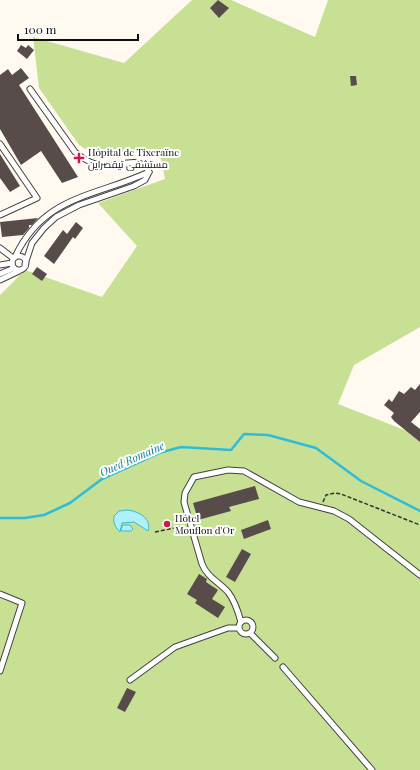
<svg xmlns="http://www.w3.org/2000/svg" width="420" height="770" viewBox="0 0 420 770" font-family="'Playfair Display',Cairo,serif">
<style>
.forest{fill:#c7e094}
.water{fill:#b0f0fb;stroke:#30bcd9}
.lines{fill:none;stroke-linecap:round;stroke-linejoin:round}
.stream{stroke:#30bcd9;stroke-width:2.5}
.building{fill:#584c4a}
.lane-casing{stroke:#424242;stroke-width:7}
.path{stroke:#313131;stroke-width:1.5;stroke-dasharray:4 2;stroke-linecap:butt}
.lane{stroke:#fff;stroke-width:5}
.poi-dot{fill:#cb1a4b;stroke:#fff;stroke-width:1.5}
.labels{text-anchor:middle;stroke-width:4;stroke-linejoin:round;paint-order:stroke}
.poi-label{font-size:10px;fill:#0f0f0f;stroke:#fff;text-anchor:start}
.water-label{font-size:11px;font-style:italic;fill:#0c7f9c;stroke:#fff}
</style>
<rect width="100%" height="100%" fill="#fff9f0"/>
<!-- forest -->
<path class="forest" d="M192,0H231L315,37L328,0H420V327L354,365L338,404L420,436V770H0V295L25,270L102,297L137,246L98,203L165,179L161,159L146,151L109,157L95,155L79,145L39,88L33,37L124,63Z"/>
<!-- water -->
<g class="water">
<path d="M127,510C138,511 152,518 148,531L134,522L122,523L120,532C115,527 113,523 114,516L119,511Z"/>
<path d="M123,525H130L133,529L131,531H122L121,529Z"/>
</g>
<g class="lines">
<!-- stream -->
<path class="stream" d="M0,518H25L44,515L70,503L102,479L159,453L181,447L231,450L244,434L268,435L316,448L361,481L420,511"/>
</g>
<!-- building -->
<g class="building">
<path d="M218,0L229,8L219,18L210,8Z"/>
<path d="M21,45L26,48L28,45L34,50L27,59L17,51Z"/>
<path d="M21,68L29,78L19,85L78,177L62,183L41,151L21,165L0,129V75L8,69L12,75Z"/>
<path d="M350,76H356L357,85L351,86Z"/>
<path d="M0,154L20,186L10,192L0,178Z"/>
<path d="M38,218L32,225H29V228L23,235L2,237L0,222Z"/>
<path d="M76,222L83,228L75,239L73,237L54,264L44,256L63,230L67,234Z"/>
<path d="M37,267L47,274L42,281L32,274Z"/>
<path d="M420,384V412L411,422L420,429V442L394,421L391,417L394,413L384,405L389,399L392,402L399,391L404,394L411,387L415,390Z"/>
<path d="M255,486L259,499L229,507L231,511L198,520L193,503Z"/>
<path d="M268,520L271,529L244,539L241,530Z"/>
<path d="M242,549L251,554L235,582L226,577Z"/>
<path d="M199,574L207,579L206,582L218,590L212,599L225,607L218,618L195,603L197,600L187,594Z"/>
<path d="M127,688L136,692L125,712L117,708Z"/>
</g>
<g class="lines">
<!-- lane casing -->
<g class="lane-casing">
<g id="lane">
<path d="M0,144L37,198L0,215"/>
<path d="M0,248L13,258"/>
<circle cx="19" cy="263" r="7"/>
<path d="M15,257C44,195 95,197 149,172"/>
<path d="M25,264L32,243L44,228L56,217L79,205L134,186L145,180L149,172C142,155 120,166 106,166C94,165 84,160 75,152L30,89"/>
<path d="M0,265L12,263"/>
<path d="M0,274L14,268"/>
<path d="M0,280L19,271"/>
<path d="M0,594L22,603L0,671"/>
<circle cx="246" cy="627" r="7"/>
<path d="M241,622C238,611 235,601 228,592C219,582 207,577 202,564L184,502L185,493L194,477L228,470L244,471L299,502L334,511L349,519L420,575"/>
<path d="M250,633L275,658"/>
<path d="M283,667L372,770"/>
<path d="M130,680L175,647L228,628H238"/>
</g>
</g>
<!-- path -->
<g class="path">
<path d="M323,502L326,495L335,493L341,494L420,525"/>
<path d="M155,532L184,526"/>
</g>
<!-- lane -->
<use href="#lane" class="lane"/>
</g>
<!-- markers -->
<g class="poi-dot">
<path d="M77 152h4v4h4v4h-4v4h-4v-4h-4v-4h4z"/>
<circle cx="167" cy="524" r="4"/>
</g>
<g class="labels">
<!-- poi labels -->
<g class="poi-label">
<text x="88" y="156">Hôpital de Tixeraïne<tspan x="88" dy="12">مستشفى تيقصراين</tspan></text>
<text x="175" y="522">Hôtel<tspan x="175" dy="12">Mouflon d'Or</tspan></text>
</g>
<!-- water labels -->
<g class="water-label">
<text transform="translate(132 459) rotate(-24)" y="4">Oued Romaine</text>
</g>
</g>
<!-- scale -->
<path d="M18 34v6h120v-6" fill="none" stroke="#0f0f0f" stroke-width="2"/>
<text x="24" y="34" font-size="12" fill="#0f0f0f" stroke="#ffffff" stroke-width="3" paint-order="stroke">100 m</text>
</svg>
